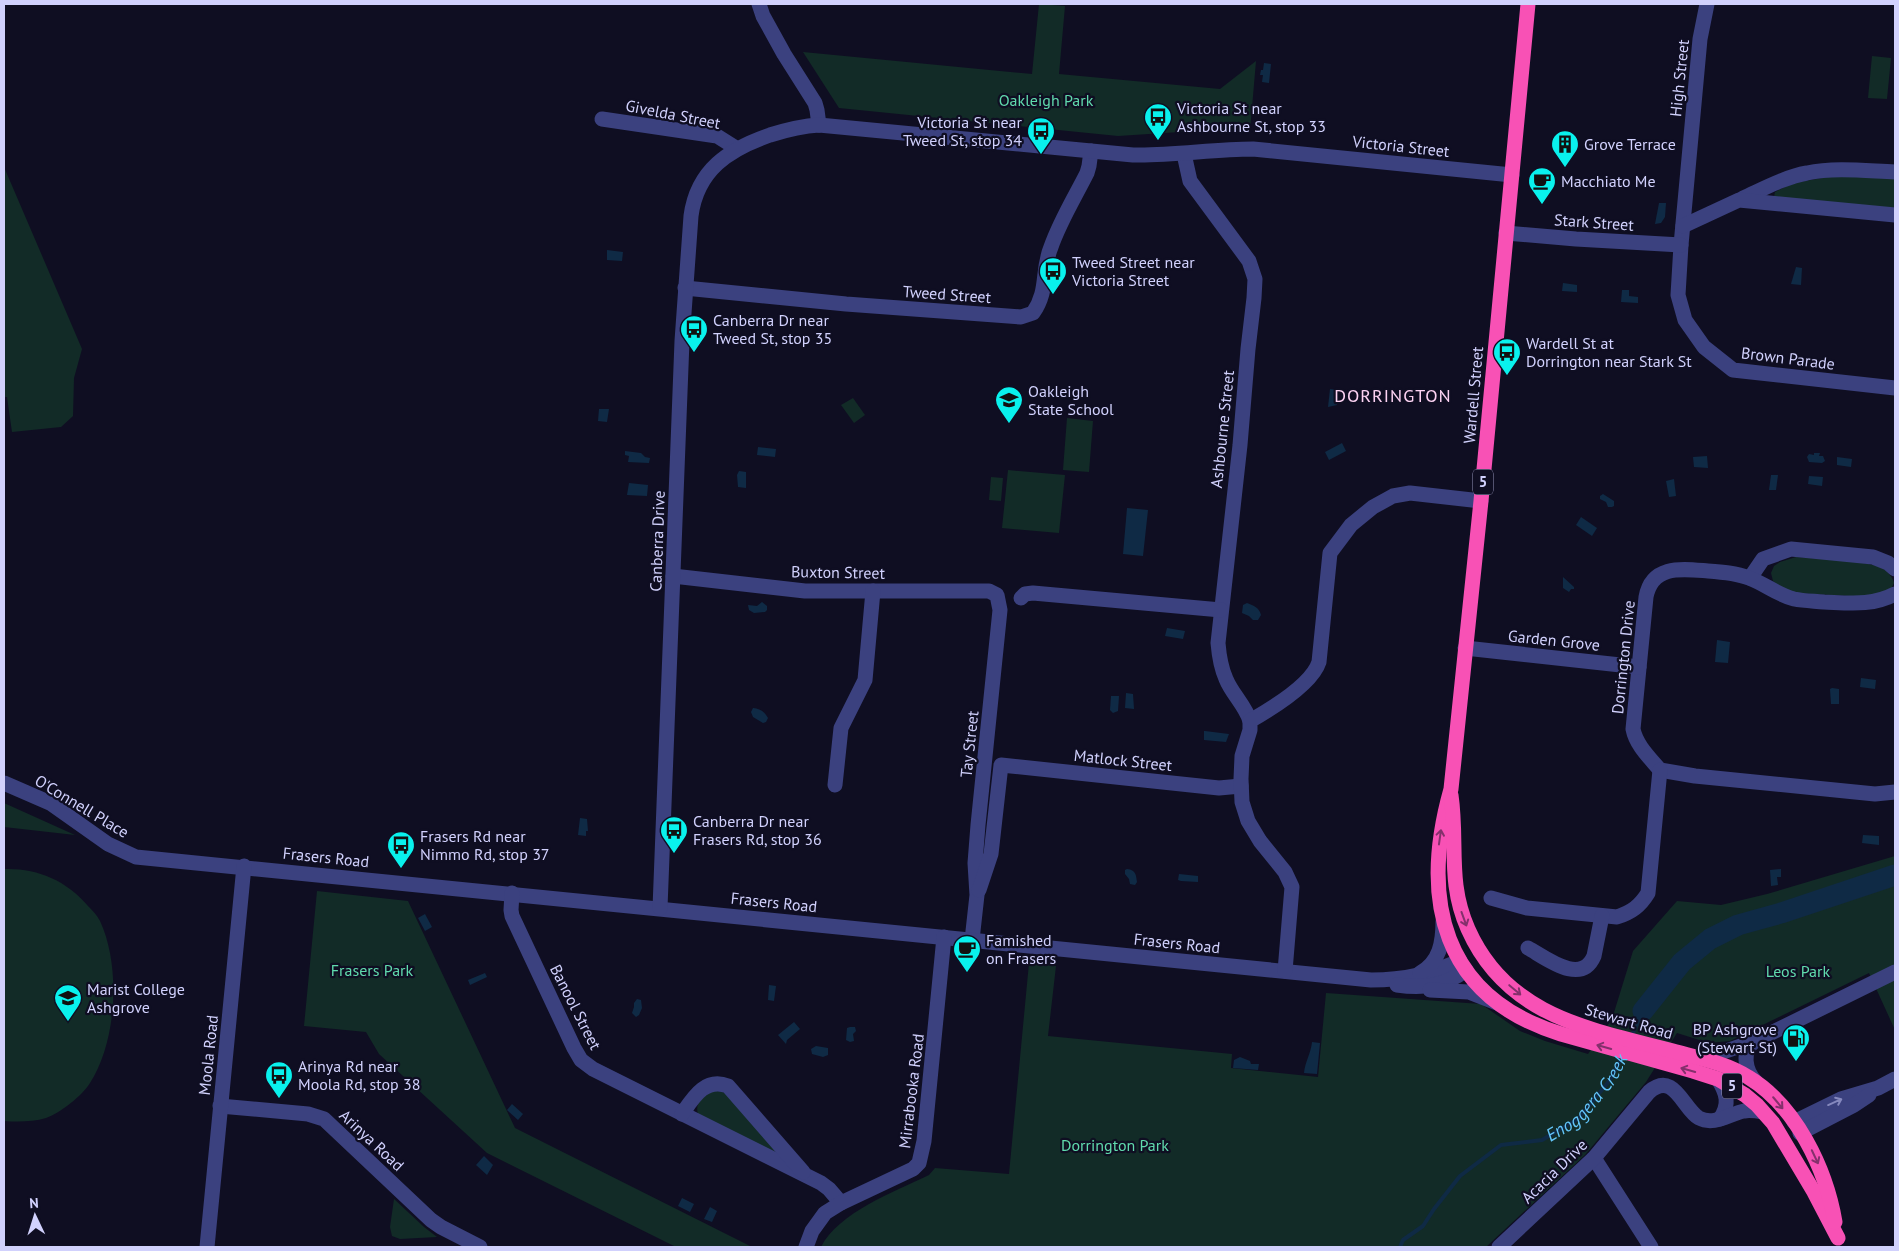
<svg xmlns="http://www.w3.org/2000/svg" width="1899" height="1251" viewBox="0 0 1899 1251" font-family="'PT Sans',sans-serif">
<style>
.green{fill:#122b27}
.water{fill:#0f2a45}
.lines{fill:none;stroke-linecap:round;stroke-linejoin:round}
.stream{stroke:#0f2a45;stroke-width:4}
.river{stroke:#0f2a45;stroke-width:21}
.minor{stroke:#3b417f;stroke-width:15}
.highway{stroke:#f851b5;stroke-width:15}
.oneway{stroke:#84306c}
.oneway2{stroke:#8689be}
.labels{text-anchor:middle;stroke-width:4.5;stroke-linejoin:round;paint-order:stroke}
.shield{fill:#0f0e22;stroke:#9796bb;stroke-width:1}
.shield-label{font-size:15px;font-weight:bold;fill:#d1d1fd}
.street-label{font-size:16px;fill:#d1d1fd;stroke:#0f0e22}
.park-label{font-size:16px;fill:#60daad;stroke:#0f0e22}
.poi-label{font-size:16px;fill:#d1d1fd;stroke:#0f0e22;text-anchor:start}
.neighbourhood-label{font-size:18px;letter-spacing:1px;fill:#fdd3f3;stroke:#0f0e22}
.water-label{font-size:18px;font-style:italic;fill:#63c5f9;stroke:#0f0e22}
</style>
<rect width="100%" height="100%" fill="#0f0e22"/>
<!-- green -->
<g class="green">
<path d="M1039,4L1065,6L1059,74L1220,89L1256,61L1250,131H1195L1118,136L839,108L803,52L1032,74Z"/>
<path d="M1872,56L1891,58L1887,99L1868,98Z"/>
<path d="M4,167L82,349L74,378L73,416L61,427L12,432L7,397H4Z"/>
<path d="M1834,176L1895,177V208L1774,197L1775,192L1793,183Z"/>
<path d="M853,398L865,415L854,423L841,405Z"/>
<path d="M1067,418L1093,421L1089,472L1063,470Z"/>
<path d="M1008,470L1065,475L1059,533L1002,528Z"/>
<path d="M991,477L1003,478L1001,501L989,500Z"/>
<path d="M1796,557C1817,559 1866,560 1882,568C1888,572 1892,576 1894,583L1890,591L1867,597L1795,593L1780,587L1773,581L1771,573L1774,566L1780,562Z"/>
<path d="M4,803L75,835L4,827Z"/>
<path d="M1895,856V1030L1869,973L1730,1041L1709,1043L1677,1033L1646,1082L1585,1155L1486,1247H821C839,1212 894,1192 929,1175L935,1168L1009,1174L1029,963L1056,966L1048,1036L1232,1054L1231,1068L1318,1077L1326,993L1481,1004L1520,1031L1545,1041L1588,1054L1612,1019L1633,951L1677,901L1721,905L1767,894Z"/>
<path d="M4,869C37,868 66,880 88,906C92,910 97,915 100,921C121,966 117,1041 90,1083C83,1095 59,1114 46,1118C33,1122 17,1122 4,1121Z"/>
<path d="M317,891L408,901L515,1128L752,1247H676L487,1153L379,1054L366,1032L304,1026Z"/>
<path d="M713,1090L726,1093L783,1157L698,1114C694,1102 705,1096 713,1090Z"/>
<path d="M394,1199L424,1227L437,1237L400,1239L392,1236L390,1227Z"/>
</g>
<!-- water -->
<g class="water">
<path d="M1264,63L1271,64L1269,83L1262,82L1263,75H1260L1261,70H1263Z"/>
<path d="M1659,203H1666L1665,217L1661,223L1655,224Z"/>
<path d="M607,250L623,252L622,261L607,260Z"/>
<path d="M1796,267L1802,268L1801,285L1791,284Z"/>
<path d="M1563,283L1577,285V292L1562,291Z"/>
<path d="M1622,290H1629V296L1638,297V303L1621,302Z"/>
<path d="M1330,389L1339,390L1337,405L1328,407Z"/>
<path d="M599,409H609L607,422L598,421Z"/>
<path d="M1342,443L1346,451L1329,460L1325,452Z"/>
<path d="M758,447L776,449L775,457L757,455Z"/>
<path d="M625,451L641,453L645,457L650,458L649,463L628,462L629,456L625,455Z"/>
<path d="M1814,453H1820L1819,456H1823L1825,461L1822,463L1809,462L1807,457L1809,454L1814,455Z"/>
<path d="M1707,456L1708,468L1694,467L1693,457Z"/>
<path d="M1837,457L1852,459L1851,467L1837,465Z"/>
<path d="M739,471L746,472V488L738,487L737,475Z"/>
<path d="M1771,475H1778L1776,490H1769Z"/>
<path d="M1809,476L1823,477L1822,486L1808,484Z"/>
<path d="M1674,479L1676,496L1669,497L1666,481Z"/>
<path d="M629,483L648,485L647,496L627,495Z"/>
<path d="M1603,494L1614,501V506L1612,507H1608L1606,502L1600,499V496Z"/>
<path d="M1127,508L1148,510L1143,556L1123,554Z"/>
<path d="M1581,517L1597,528L1592,536L1576,525Z"/>
<path d="M1563,577L1574,587V589H1571L1569,592L1563,588Z"/>
<path d="M762,602L767,606V610L765,612L754,613L749,610L748,605L757,606Z"/>
<path d="M1247,603C1254,606 1259,607 1261,615L1258,620H1253L1249,616L1242,613L1243,605Z"/>
<path d="M1167,628L1185,631L1183,639L1165,636Z"/>
<path d="M1717,640L1730,642L1728,663L1715,662Z"/>
<path d="M1861,678L1876,680L1875,689L1860,687Z"/>
<path d="M1832,688L1839,689V704H1831L1830,689Z"/>
<path d="M1126,693L1133,694L1134,709L1125,708Z"/>
<path d="M1111,696H1119L1118,711L1113,713L1110,710Z"/>
<path d="M753,708C760,709 764,711 768,718L766,722L763,723L753,717L751,712Z"/>
<path d="M1204,731H1205L1229,734L1226,742L1204,740Z"/>
<path d="M580,818L587,819L588,831H586V836L578,835Z"/>
<path d="M1863,835L1879,836V845L1862,843Z"/>
<path d="M1127,869C1136,870 1136,875 1137,882L1135,885L1130,884L1129,879L1125,874V870Z"/>
<path d="M1781,869V877H1777L1778,885L1771,886L1770,870Z"/>
<path d="M1179,874L1198,876V882L1181,881L1178,880Z"/>
<path d="M425,914L432,927L425,931L418,918Z"/>
<path d="M485,973L487,977L470,985L468,980Z"/>
<path d="M769,985L776,986L774,1001L768,1000Z"/>
<path d="M637,999L641,1000L642,1008L639,1015L636,1017L632,1013L634,1007V1003Z"/>
<path d="M794,1022L800,1029L787,1040L786,1044L778,1035Z"/>
<path d="M850,1027H855L856,1031L853,1034L854,1041L850,1042L846,1040L847,1028Z"/>
<path d="M1312,1042L1320,1043L1317,1074L1304,1073C1305,1062 1311,1053 1312,1042Z"/>
<path d="M816,1046L828,1048V1055L823,1057L812,1054L811,1049Z"/>
<path d="M1240,1057L1250,1061L1251,1064H1259L1258,1070L1233,1068L1234,1060Z"/>
<path d="M512,1104L523,1114L518,1120L507,1110Z"/>
<path d="M484,1156L493,1165L487,1175L476,1165Z"/>
<path d="M682,1198L694,1204L690,1212L678,1206Z"/>
<path d="M710,1207L717,1211L712,1222L704,1219Z"/>
</g>
<g class="lines">
<!-- stream -->
<g class="stream">
<path d="M1631,1037L1643,1011"/>
<path id="s1" d="M1400,1247L1403,1240L1423,1226L1434,1209L1460,1176L1501,1145L1542,1140L1578,1119L1610,1080L1623,1055"/>
</g>
<!-- river -->
<path class="river" d="M1643,1011L1682,962L1710,939L1738,925L1781,913L1895,875"/>
<!-- minor -->
<g class="minor">
<path d="M759,4L763,16L784,54L815,103L817,110L819,125"/>
<path d="M1707,4L1700,39L1681,245L1678,295L1685,320L1704,347L1733,370L1895,388"/>
<path d="M602,119L717,136L736,148"/>
<path d="M1184,154L1190,181L1249,261L1255,279L1254,298L1248,349L1240,445L1218,643C1219,655 1221,668 1226,679C1232,694 1245,705 1250,721"/>
<path d="M1743,198C1763,189 1785,177 1807,173C1835,167 1867,171 1895,172"/>
<path d="M1683,226L1739,200L1895,215"/>
<path d="M1506,233L1576,239L1681,245"/>
<path d="M685,288L846,304L1021,317L1033,313C1049,290 1041,271 1051,247C1060,221 1075,197 1087,173L1089,166L1091,151"/>
<path d="M673,576L805,591H989L997,595L1000,610L978,825L975,863L977,895L972,940"/>
<path d="M1750,578L1763,559L1791,549L1873,557L1888,563L1895,569"/>
<path d="M1895,594C1872,606 1850,603 1824,602C1814,601 1804,601 1794,599C1778,595 1765,584 1749,578C1736,573 1722,572 1708,571C1683,569 1652,564 1646,597L1633,729C1636,745 1650,758 1660,770L1695,776L1875,794L1895,792"/>
<path d="M1021,598L1025,594L1033,593L1221,610"/>
<path d="M1465,648L1639,667"/>
<path d="M4,783L50,803L108,844L136,857L1371,980C1407,980 1427,974 1460,961"/>
<path d="M835,785L841,728L865,680L873,591"/>
<path d="M979,890L991,854L1001,765L1219,788L1241,786"/>
<path d="M512,893L511,910L512,916L574,1048L581,1060L593,1069L821,1183L829,1189L841,1203"/>
<path d="M1491,898L1527,908L1617,917C1632,912 1640,906 1648,893L1660,770"/>
<path d="M660,908L682,341L691,216C697,170 729,149 770,135C786,130 801,126 819,125L1133,155C1173,156 1213,149 1253,149L1512,175"/>
<path d="M1528,948C1546,958 1581,986 1594,956L1602,916"/>
<path d="M1285,971L1292,887L1285,872L1260,841L1248,821L1242,802L1241,779L1242,756L1250,730V721C1271,709 1312,684 1319,662L1330,553L1351,525L1373,507L1393,496L1410,493L1481,501"/>
<path d="M1420,973C1440,962 1443,942 1443,921"/>
<path d="M1397,985C1423,989 1445,986 1466,970"/>
<path d="M1430,990L1469,992L1497,1003"/>
<path d="M1755,1041C1741,1051 1745,1071 1756,1082"/>
<path d="M1699,1058L1723,1052L1755,1041L1895,972"/>
<path d="M1718,1079C1727,1094 1730,1104 1720,1119"/>
<path d="M220,1106L308,1114L324,1119L431,1220L441,1227L480,1247"/>
<path d="M682,1114C693,1098 705,1077 728,1086L803,1172"/>
<path d="M1794,1122L1841,1099L1878,1088L1895,1079"/>
<path d="M1800,1133L1854,1105L1869,1095"/>
<path d="M1594,1158L1651,1247"/>
<path d="M207,1247L244,866"/>
<path d="M806,1247L812,1231L825,1213L841,1203L913,1169L919,1163L924,1141L944,937"/>
<path d="M1499,1247L1594,1158L1649,1092C1674,1070 1683,1109 1699,1118C1714,1126 1729,1114 1744,1111C1750,1110 1757,1111 1763,1112"/>
</g>
<!-- highway -->
<g class="highway">
<path d="M1528,4L1481,501L1451,789C1420,899 1441,997 1561,1034L1693,1071L1718,1079L1745,1095L1757,1105L1773,1123L1814,1192L1838,1238"/>
<path d="M1451,795C1458,843 1447,882 1468,929C1507,1017 1590,1029 1673,1051C1699,1058 1726,1063 1748,1077C1796,1106 1826,1169 1835,1222"/>
</g>
</g>
<!-- one-way arrows -->
<defs><path id="oneway-shaft" d="M-6 0H5M1.5-3L5.5 0L1.5 3" fill="none" stroke-width="1.6" stroke-linecap="round" stroke-linejoin="round" transform="scale(1.25)"/></defs>
<g class="oneway">
<use href="#oneway-shaft" transform="translate(1440 837) rotate(-82)"/>
<use href="#oneway-shaft" transform="translate(1464 919) rotate(70)"/>
<use href="#oneway-shaft" transform="translate(1515 990) rotate(40)"/>
<use href="#oneway-shaft" transform="translate(1604 1047) rotate(-164)"/>
<use href="#oneway-shaft" transform="translate(1688 1070) rotate(-164)"/>
<use href="#oneway-shaft" transform="translate(1778 1103) rotate(50)"/>
<use href="#oneway-shaft" transform="translate(1815 1157) rotate(65)"/>
</g>
<use class="oneway2" href="#oneway-shaft" transform="translate(1835 1102) rotate(-24)"/>
<!-- icons -->
<defs>
<g id="bus-pin" transform="scale(1.4375)"><path d="M0 17L-7.5 6A9.5 9.5 0 1 1 7.5 6Z" fill="#09f1ed" stroke="#0f0e22"/><path d="M-5-6H5V4H4V6H2V4H-2V6H-4V4H-5ZM-3.5-4V0h7V-4ZM-3.5 1.2v1.5H-2V1.2ZM2 1.2v1.5H3.5V1.2Z" fill="#111"/></g>
<g id="building-pin" transform="scale(1.4375)"><path d="M0 17L-7.5 6A9.5 9.5 0 1 1 7.5 6Z" fill="#09f1ed" stroke="#0f0e22"/><path d="M-4-6H4V6H1V3H-1V6H-4ZM-2.5-4.3h1.7v1.8h-1.7ZM.8-4.3h1.7v1.8H.8ZM-2.5-1h1.7V.8h-1.7ZM.8-1h1.7V.8H.8Z" fill="#111"/></g>
<g id="cafe-pin" transform="scale(1.4375)"><path d="M0 17L-7.5 6A9.5 9.5 0 1 1 7.5 6Z" fill="#09f1ed" stroke="#0f0e22"/><path d="M-5.5-4.5H6V0H3Q3 3.5 0 3.5H-2.5Q-5.5 3.5-5.5 0ZM3-3.2v2h1.7v-2ZM-6 4.5H4V6H-6Z" fill="#111"/></g>
<g id="school-pin" transform="scale(1.4375)"><path d="M0 17L-7.5 6A9.5 9.5 0 1 1 7.5 6Z" fill="#09f1ed" stroke="#0f0e22"/><path d="M0-5L7-2L0 1L-7-2ZM-4 1L0 2.5L4 1V4Q0 6-4 4Z" fill="#111"/></g>
<g id="fuel-pin" transform="scale(1.4375)"><path d="M0 17L-7.5 6A9.5 9.5 0 1 1 7.5 6Z" fill="#09f1ed" stroke="#0f0e22"/><path d="M-5.5-6h7V0h2V4h1.3V-2.5L3-4.5l.8-.8L6-3V5H2.5V1h-1V6h-7ZM-4.2-4.7v3.2H.2V-4.7Z" fill="#111"/></g>
</defs>
<g fill-rule="evenodd">
<use href="#bus-pin" x="1158" y="117"/>
<use href="#bus-pin" x="1041" y="131"/>
<use href="#building-pin" x="1565" y="144"/>
<use href="#cafe-pin" x="1542" y="181"/>
<use href="#bus-pin" x="1053" y="271"/>
<use href="#bus-pin" x="694" y="329"/>
<use href="#bus-pin" x="1507" y="352"/>
<use href="#school-pin" x="1009" y="400"/>
<use href="#bus-pin" x="674" y="830"/>
<use href="#bus-pin" x="401" y="845"/>
<use href="#cafe-pin" x="967" y="949"/>
<use href="#school-pin" x="68" y="998"/>
<use href="#fuel-pin" x="1796" y="1038"/>
<use href="#bus-pin" x="279" y="1075"/>
</g>
<g class="labels">
<!-- shield labels -->
<g class="shield">
<rect x="1473" y="469.5" width="20" height="25" rx="4"/>
<rect x="1722" y="1073.5" width="20" height="25" rx="4"/>
</g>
<g class="shield-label">
<text x="1483" y="487">5</text>
<text x="1732" y="1091">5</text>
</g>
<!-- street labels -->
<g class="street-label">
<text transform="translate(1679 78) rotate(-84)" y="6">High Street</text>
<text transform="translate(673 114) rotate(11)" y="6">Givelda Street</text>
<text transform="translate(1401 146) rotate(6)" y="6">Victoria Street</text>
<text transform="translate(1594 222) rotate(4)" y="6">Stark Street</text>
<text transform="translate(947 294) rotate(4)" y="6">Tweed Street</text>
<text transform="translate(1788 358) rotate(7)" y="6">Brown Parade</text>
<text transform="translate(1473 395) rotate(-85)" y="6">Wardell Street</text>
<text transform="translate(1222 429) rotate(-84)" y="6">Ashbourne Street</text>
<text transform="translate(657 541) rotate(-88)" y="6">Canberra Drive</text>
<text transform="translate(838 572) rotate(1)" y="6">Buxton Street</text>
<text transform="translate(1554 640) rotate(6)" y="6">Garden Grove</text>
<text transform="translate(1623 657) rotate(-84)" y="6">Dorrington Drive</text>
<text transform="translate(969 744) rotate(-84)" y="6">Tay Street</text>
<text transform="translate(1123 760) rotate(6)" y="6">Matlock Street</text>
<text transform="translate(82 806) rotate(31)" y="6">O'Connell Place</text>
<text transform="translate(326 857) rotate(6)" y="6">Frasers Road</text>
<text transform="translate(774 902) rotate(6)" y="6">Frasers Road</text>
<text transform="translate(1177 943) rotate(6)" y="6">Frasers Road</text>
<text transform="translate(576 1007) rotate(63)" y="6">Banool Street</text>
<text transform="translate(1629 1021) rotate(16)" y="6">Stewart Road</text>
<text transform="translate(208 1055) rotate(-84)" y="6">Moola Road</text>
<text transform="translate(911 1091) rotate(-83)" y="6">Mirrabooka Road</text>
<text transform="translate(372 1140) rotate(43)" y="6">Arinya Road</text>
<text transform="translate(1554 1171) rotate(-44)" y="6">Acacia Drive</text>
</g>
<!-- park labels -->
<g class="park-label">
<text x="1046" y="106">Oakleigh Park</text>
<text x="372" y="976">Frasers Park</text>
<text x="1798" y="977">Leos Park</text>
<text x="1115" y="1151">Dorrington Park</text>
</g>
<!-- poi labels -->
<g class="poi-label">
<text x="1177" y="114">Victoria St near<tspan x="1177" dy="18">Ashbourne St, stop 33</tspan></text>
<text x="1022" y="128" text-anchor="end">Victoria St near<tspan x="1022" dy="18">Tweed St, stop 34</tspan></text>
<text x="1584" y="150">Grove Terrace</text>
<text x="1561" y="187">Macchiato Me</text>
<text x="1072" y="268">Tweed Street near<tspan x="1072" dy="18">Victoria Street</tspan></text>
<text x="713" y="326">Canberra Dr near<tspan x="713" dy="18">Tweed St, stop 35</tspan></text>
<text x="1526" y="349">Wardell St at<tspan x="1526" dy="18">Dorrington near Stark St</tspan></text>
<text x="1028" y="397">Oakleigh<tspan x="1028" dy="18">State School</tspan></text>
<text x="693" y="827">Canberra Dr near<tspan x="693" dy="18">Frasers Rd, stop 36</tspan></text>
<text x="420" y="842">Frasers Rd near<tspan x="420" dy="18">Nimmo Rd, stop 37</tspan></text>
<text x="986" y="946">Famished<tspan x="986" dy="18">on Frasers</tspan></text>
<text x="87" y="995">Marist College<tspan x="87" dy="18">Ashgrove</tspan></text>
<text x="1777" y="1035" text-anchor="end">BP Ashgrove<tspan x="1777" dy="18">(Stewart St)</tspan></text>
<text x="298" y="1072">Arinya Rd near<tspan x="298" dy="18">Moola Rd, stop 38</tspan></text>
</g>
<!-- neighbourhood labels -->
<g class="neighbourhood-label">
<text x="1393" y="402">DORRINGTON</text>
</g>
<!-- water labels -->
<g class="water-label">
<text dy="6" stroke="none"><textPath href="#s1" startOffset="250">Enoggera Creek</textPath></text>
</g>
</g>
<!-- border -->
<rect width="1899" height="1251" fill="none" stroke="#d1d1fd" stroke-width="10"/>
<!-- north arrow -->
<g transform="translate(35 1216) rotate(356)" stroke="#0f0e22" stroke-width="4" paint-order="stroke">
<path d="M0-4L9 19L0 12L-9 19Z" fill="#d1d1fd"/>
<text y="-8" font-size="14" font-weight="bold" text-anchor="middle" fill="#d1d1fd">N</text>
</g>
</svg>
